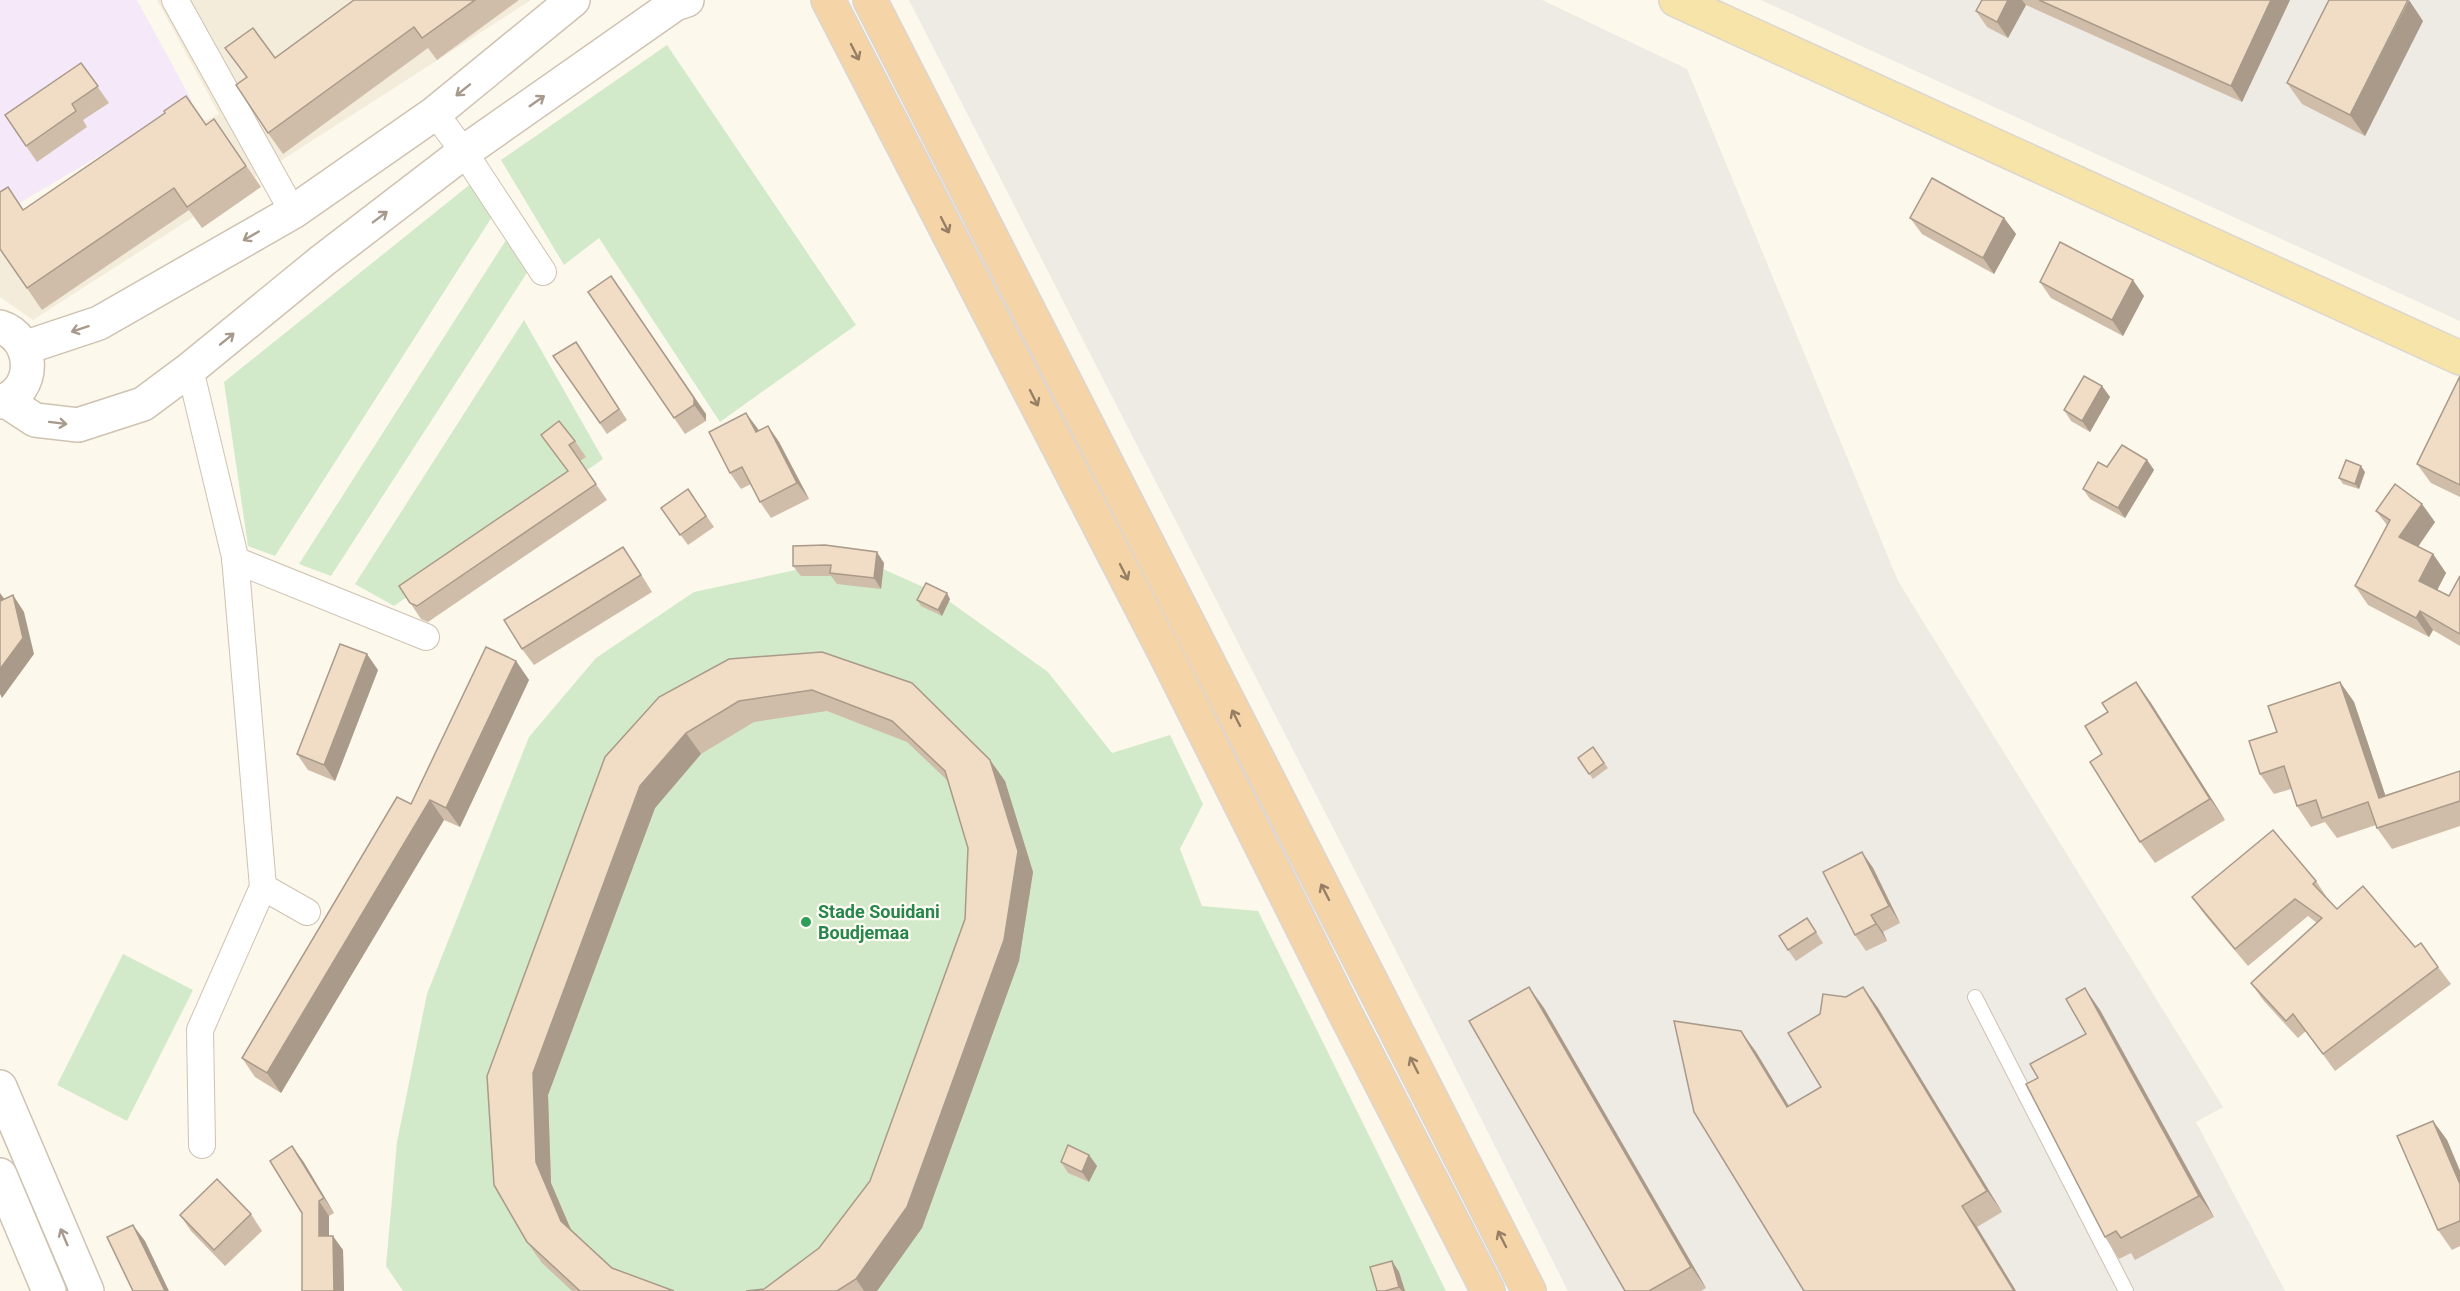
<svg xmlns="http://www.w3.org/2000/svg" width="2460" height="1291" viewBox="0 0 2460 1291" font-family="Roboto,sans-serif">
<style>
.residential{fill:#f4ecdb}
.industrial{fill:#eeeae4}
.education{fill:#f5e9f9}
.green{fill:#d3eaca}
.lines{fill:none;stroke-linecap:round;stroke-linejoin:round}
.service-casing{stroke:#cfc2b1;stroke-width:16}
.minor-casing{stroke:#cfc2b1;stroke-width:28}
.tertiary-casing{stroke:#cfc2b1;stroke-width:36}
.primary-casing{stroke:#dcd6d1;stroke-width:36}
.trunk-casing{stroke:#dcd6d1;stroke-width:36}
.service{stroke:#fff;stroke-width:14}
.minor{stroke:#fff;stroke-width:26}
.tertiary{stroke:#fff;stroke-width:33}
.primary{stroke:#f7e4a9;stroke-width:33}
.trunk{stroke:#f5d4a8;stroke-width:33}
.wall{fill:#cfbda9}
.shaded-wall{fill:#a99a8a}
.building{fill:#f1dcc5;stroke:#a99a8a;stroke-width:1.5}
.oneway{stroke:#977f65}
.oneway2{stroke:#a79a8d}
.leisure-dot{fill:#2e9e5b;stroke:#fefcf3;stroke-width:2}
.labels{text-anchor:middle;stroke-width:4.5;stroke-linejoin:round;paint-order:stroke}
.leisure-label{font-size:18px;font-weight:bold;fill:#27864d;stroke:#fefcf3;text-anchor:start}
</style>
<rect width="100%" height="100%" fill="#fcf8ec"/>
<!-- residential -->
<path class="residential" d="M157,0H531L33,320L0,297V221L219,114Z"/>
<!-- industrial -->
<g class="industrial">
<path d="M909,0H1542L1687,69L1898,581L2223,1107L2196,1122L2285,1291H1568L1434,1025Z"/>
<path d="M1761,0H2460V321Z"/>
</g>
<!-- education -->
<path class="education" d="M0,0H137L192,101L16,205L0,193Z"/>
<!-- green -->
<g class="green">
<path d="M667,45L856,325L720,422L599,238L564,265L501,160Z"/>
<path d="M478,178L497,209L275,556L248,546L224,382Z"/>
<path d="M506,240L530,268L331,576L299,564Z"/>
<path d="M524,320L603,459L394,606L355,584Z"/>
<path d="M856,557L939,594L1048,672L1112,753L1170,735L1203,804L1180,849L1202,906L1258,911L1446,1291H403L386,1266L397,1142L427,994L529,737L596,658L694,592Z"/>
<path d="M123,954L193,990L127,1121L57,1085Z"/>
</g>
<g class="lines">
<!-- service casing -->
<g class="service-casing">
<path id="service" d="M1975,997L2126,1291"/>
</g>
<!-- minor casing -->
<g class="minor-casing">
<g id="minor">
<path d="M175,0L293,212"/>
<path d="M435,113L464,152L543,272"/>
<path d="M190,369L235,557L263,887L200,1030L202,1145"/>
<path d="M235,560L426,637"/>
<path d="M263,887L307,912"/>
</g>
</g>
<!-- tertiary casing -->
<g class="tertiary-casing">
<g id="tertiary">
<path d="M0,327C36,338 37,392 0,402"/>
<path d="M24,348L99,323L293,212L435,113L573,0"/>
<path d="M6,401L35,420L78,425L143,404L190,369L322,261L464,152L675,4L687,0"/>
<path d="M0,1087L87,1291"/>
<path d="M0,1175L49,1291"/>
</g>
</g>
<!-- primary casing -->
<g class="primary-casing">
<path id="primary" d="M1676,0L2460,358"/>
</g>
<!-- trunk casing -->
<g class="trunk-casing">
<g id="trunk">
<path d="M828,0L1166,655L1345,1013L1488,1291"/>
<path d="M870,0L1529,1291"/>
</g>
</g>
<!-- service -->
<use href="#service" class="service"/>
<!-- minor -->
<use href="#minor" class="minor"/>
<!-- tertiary -->
<use href="#tertiary" class="tertiary"/>
<!-- primary -->
<use href="#primary" class="primary"/>
<!-- trunk -->
<use href="#trunk" class="trunk"/>
</g>
<!-- wall -->
<g class="wall">
<path d="M354,0H519L437,60L428,48L283,154L268,133L246,78Z"/>
<path d="M1982,0H2290L2242,102L2026,5L2008,38L1987,27L1976,11Z"/>
<path d="M2423,21L2365,136L2302,104L2287,83Z"/>
<path d="M81,63L109,103L83,120L87,127L37,162L5,115Z"/>
<path d="M214,119L261,187L202,228L189,210L42,310L0,249L24,209L206,124Z"/>
<path d="M1910,218H2004L2016,234L1994,274L1922,234Z"/>
<path d="M2040,282L2144,296L2123,336L2051,298Z"/>
<path d="M588,292L706,414V421L685,434Z"/>
<path d="M576,342L627,420L607,434L553,356Z"/>
<path d="M2460,376V497L2431,483L2417,464Z"/>
<path d="M2102,386L2110,397L2090,432L2071,421L2064,410Z"/>
<path d="M768,426L779,442L809,499L771,518L760,502L751,484L741,489L730,473L758,431Z"/>
<path d="M541,435L575,441L586,457L580,461L607,500L428,622L421,619L399,586L568,471Z"/>
<path d="M2147,460L2154,470L2125,518L2090,499L2083,489L2107,467Z"/>
<path d="M2365,472L2359,489L2343,484L2339,478Z"/>
<path d="M688,489L714,527L688,545L661,508Z"/>
<path d="M2376,511L2435,522L2418,547L2433,554L2446,573L2437,590L2449,596L2460,576V646L2433,630L2429,637L2368,605L2355,586L2387,525Z"/>
<path d="M634,563L652,592L534,665L522,649Z"/>
<path d="M884,563L881,589L837,584L831,576H801L793,566Z"/>
<path d="M950,599L942,616L921,606L917,600Z"/>
<path d="M822,652L990,760L1005,781L1033,872L1019,961L922,1228L877,1291H746L764,1289L819,1248L870,1181L965,919L968,848L948,781L907,742L827,711L754,722L701,754L655,808L548,1095L551,1183L571,1229L612,1268L674,1291H572L542,1263L527,1242L494,1185L605,757Z"/>
<path d="M516,661L529,680L460,827L444,820L281,1093L255,1077L242,1058L411,804Z"/>
<path d="M378,670L335,781L308,770L297,754Z"/>
<path d="M2136,682L2151,703L2225,820L2155,863L2140,842L2102,754L2108,712Z"/>
<path d="M2340,682L2354,702L2385,795L2460,771V826L2392,849L2377,828L2376,825L2337,838L2325,822L2311,827L2297,806L2291,789L2274,794L2260,774L2277,732Z"/>
<path d="M1593,747L1608,768L1593,779L1578,758Z"/>
<path d="M1862,852L1873,868L1900,923L1883,932L1887,941L1866,951L1855,935Z"/>
<path d="M2316,881L2328,899L2337,909L2415,947L2438,967L2451,984L2335,1071L2306,1031L2298,1038L2263,1000L2251,983L2317,923L2308,916L2248,966L2205,915L2192,897Z"/>
<path d="M1807,918L1823,943L1796,961L1788,950Z"/>
<path d="M1863,987L1878,1008L2002,1212L1977,1227L2016,1291L1674,1021L1741,1031L1756,1052L1789,1106L1821,1087L1820,1014Z"/>
<path d="M1544,1008L1706,1288L1701,1291H1625Z"/>
<path d="M2100,1010L2214,1217L2135,1260L2131,1253L2119,1259L2105,1237L2086,1034Z"/>
<path d="M2433,1121L2447,1140L2460,1171V1246L2452,1250L2438,1230Z"/>
<path d="M1089,1155L1097,1166L1089,1182L1068,1173L1061,1162Z"/>
<path d="M303,1161L334,1213L329,1216V1236L343,1250L344,1291Z"/>
<path d="M251,1214L262,1231L225,1266L191,1231L180,1215Z"/>
<path d="M1392,1261L1399,1272L1405,1291H1377Z"/>
</g>
<!-- shaded-wall -->
<g class="shaded-wall">
<path d="M2008,0H2022L2026,5L2008,38L1997,22Z"/>
<path d="M2271,0H2290L2242,102L2231,86Z"/>
<path d="M2409,0L2423,21L2365,136L2350,115Z"/>
<path d="M2004,218L2016,234L1994,274L1983,258Z"/>
<path d="M611,276L706,414V421L694,405Z"/>
<path d="M2133,280L2144,296L2123,336L2112,320Z"/>
<path d="M2102,386L2110,397L2090,432L2082,421Z"/>
<path d="M746,413L758,429L767,448L756,432Z"/>
<path d="M768,426L779,442L809,499L797,483Z"/>
<path d="M2147,460L2154,470L2125,518L2118,508Z"/>
<path d="M2361,466L2365,472L2359,489L2355,484Z"/>
<path d="M2422,504L2435,522L2412,555L2399,537Z"/>
<path d="M877,552L884,563L881,589L874,578Z"/>
<path d="M2433,554L2446,573L2432,600L2419,581Z"/>
<path d="M0,593L8,604L0,611Z"/>
<path d="M947,593L950,599L942,616L938,610Z"/>
<path d="M13,595L24,612L34,654L2,698L0,694V669Z"/>
<path d="M2420,611L2433,630L2429,637L2416,618Z"/>
<path d="M367,654L378,670L335,781L324,765Z"/>
<path d="M516,661L529,680L460,827L446,808Z"/>
<path d="M2136,682L2151,703L2225,820L2210,799Z"/>
<path d="M2340,682L2354,702L2393,818L2379,798Z"/>
<path d="M686,733L701,754L655,808L548,1095L551,1183L576,1242L561,1221L536,1162L533,1073L640,786Z"/>
<path d="M990,760L1005,781L1033,872L1019,961L922,1228L877,1291H864L856,1279L1004,940Z"/>
<path d="M430,800L444,820L281,1093L267,1073Z"/>
<path d="M1862,852L1873,868L1900,923L1889,906Z"/>
<path d="M1871,915L1883,932L1887,941L1876,924Z"/>
<path d="M1529,987L1544,1008L1706,1288L1691,1267Z"/>
<path d="M1863,987L1878,1008L2002,1212L1987,1191Z"/>
<path d="M2085,988L2100,1010L2214,1217L2199,1196Z"/>
<path d="M1741,1031L1756,1052L1802,1128L1787,1107Z"/>
<path d="M2433,1121L2447,1140L2460,1171V1184Z"/>
<path d="M292,1146L303,1161L334,1213L324,1198Z"/>
<path d="M1089,1155L1097,1166L1089,1182L1082,1172Z"/>
<path d="M319,1201L329,1216V1250L319,1236Z"/>
<path d="M1962,1206L1977,1227L2016,1291H2014Z"/>
<path d="M133,1225L145,1241L169,1291H165Z"/>
<path d="M333,1236L343,1250L344,1291H334Z"/>
<path d="M1392,1261L1399,1272L1405,1291H1402L1399,1287Z"/>
</g>
<!-- building -->
<g class="building">
<path d="M354,0H475L422,38L414,27L268,133L236,85L247,77L225,48L253,28L275,58Z"/>
<path d="M1982,0H2008L1997,22L1976,11Z"/>
<path d="M2039,0H2271L2231,86Z"/>
<path d="M2329,0H2408L2350,115L2287,83Z"/>
<path d="M81,63L98,86L72,104L76,111L26,146L5,115Z"/>
<path d="M186,96L206,125L214,119L246,166L187,207L174,188L27,288L0,249V192L8,187L23,210L165,113L164,111Z"/>
<path d="M1932,178L2004,218L1983,258L1910,218Z"/>
<path d="M2060,242L2133,280L2112,320L2040,282Z"/>
<path d="M611,276L694,398V405L674,418L588,292Z"/>
<path d="M576,342L619,409L600,423L553,356Z"/>
<path d="M2084,376L2102,386L2082,421L2064,410Z"/>
<path d="M2460,376V485L2417,464Z"/>
<path d="M746,413L756,432L768,426L797,483L760,502L742,467L730,473L709,432Z"/>
<path d="M559,421L575,441L569,445L596,484L417,606L410,603L399,586L568,471L541,435Z"/>
<path d="M2122,445L2147,460L2118,508L2083,489L2098,462L2107,467Z"/>
<path d="M2346,460L2361,466L2355,484L2339,478Z"/>
<path d="M2395,484L2422,504L2399,537L2433,554L2419,581L2449,596L2460,576V634L2420,611L2416,618L2355,586L2390,520L2376,511Z"/>
<path d="M688,489L706,516L680,535L661,508Z"/>
<path d="M825,545L877,552L874,578L830,573L831,565L793,566V546Z"/>
<path d="M623,547L641,575L522,649L504,620Z"/>
<path d="M926,583L947,593L938,610L917,600Z"/>
<path d="M13,595L23,638L0,669V601Z"/>
<path d="M340,644L367,654L324,765L297,754Z"/>
<path d="M486,647L516,661L446,808L430,800L267,1073L242,1058L397,797L411,804Z"/>
<path d="M822,652L912,683L990,760L1018,851L1004,940L907,1207L856,1279L837,1291H746L764,1289L819,1248L870,1181L965,919L968,848L945,771L892,721L812,690L739,701L686,733L640,786L533,1073L536,1162L561,1221L612,1268L674,1291H580L527,1242L494,1185L487,1076L605,757L659,697L729,659Z"/>
<path d="M2136,682L2210,799L2140,842L2090,762L2102,754L2085,726L2108,712L2102,703Z"/>
<path d="M2340,682L2379,798L2460,771V801L2377,828L2368,802L2322,818L2316,800L2297,806L2284,766L2260,774L2249,741L2277,732L2268,706Z"/>
<path d="M1593,747L1604,763L1589,774L1578,758Z"/>
<path d="M2273,830L2316,881L2313,884L2337,909L2363,886L2415,947L2421,943L2438,967L2323,1054L2293,1014L2286,1021L2251,983L2322,918L2295,899L2235,949L2192,897Z"/>
<path d="M1862,852L1889,906L1871,915L1876,924L1855,935L1823,872Z"/>
<path d="M1807,918L1816,932L1788,950L1779,936Z"/>
<path d="M1529,987L1691,1267L1649,1291H1625L1469,1021Z"/>
<path d="M1863,987L1987,1191L1962,1206L2014,1291H1804L1694,1112L1674,1021L1741,1031L1787,1107L1821,1087L1788,1033L1820,1014L1823,994L1846,997Z"/>
<path d="M2085,988L2199,1196L2121,1238L2116,1231L2105,1237L2026,1084L2038,1078L2030,1064L2086,1034L2066,999Z"/>
<path d="M2433,1121L2460,1184V1221L2438,1230L2397,1136Z"/>
<path d="M1068,1145L1089,1155L1082,1172L1061,1162Z"/>
<path d="M292,1146L324,1198L319,1201V1236H333L334,1291H302V1213L270,1161Z"/>
<path d="M217,1179L251,1214L214,1250L180,1215Z"/>
<path d="M133,1225L165,1291H133L107,1237Z"/>
<path d="M1392,1261L1399,1287L1385,1291H1377L1370,1267Z"/>
</g>
<!-- one-way arrows -->
<defs><path id="oneway-shaft" d="M-6 0H5M1.5-3L5.5 0L1.5 3" fill="none" stroke-width="1.6" stroke-linecap="round" stroke-linejoin="round" transform="scale(1.5)"/></defs>
<g class="oneway">
<use href="#oneway-shaft" transform="translate(855 52) rotate(63)"/>
<use href="#oneway-shaft" transform="translate(945 225) rotate(63)"/>
<use href="#oneway-shaft" transform="translate(1034 398) rotate(63)"/>
<use href="#oneway-shaft" transform="translate(1124 572) rotate(63)"/>
<use href="#oneway-shaft" transform="translate(1236 718) rotate(-117)"/>
<use href="#oneway-shaft" transform="translate(1325 892) rotate(-117)"/>
<use href="#oneway-shaft" transform="translate(1414 1065) rotate(-117)"/>
<use href="#oneway-shaft" transform="translate(1502 1239) rotate(-117)"/>
</g>
<g class="oneway2">
<use href="#oneway-shaft" transform="translate(463 90) rotate(141)"/>
<use href="#oneway-shaft" transform="translate(537 101) rotate(-35)"/>
<use href="#oneway-shaft" transform="translate(380 217) rotate(-37)"/>
<use href="#oneway-shaft" transform="translate(251 236) rotate(150)"/>
<use href="#oneway-shaft" transform="translate(80 329) rotate(162)"/>
<use href="#oneway-shaft" transform="translate(227 339) rotate(-39)"/>
<use href="#oneway-shaft" transform="translate(58 423) rotate(7)"/>
<use href="#oneway-shaft" transform="translate(64 1237) rotate(-113)"/>
</g>
<!-- markers -->
<circle class="leisure-dot" cx="806" cy="922" r="6"/>
<g class="labels">
<!-- leisure labels -->
<g class="leisure-label">
<text x="818" y="918">Stade Souidani<tspan x="818" dy="21">Boudjemaa</tspan></text>
</g>
</g>
</svg>
